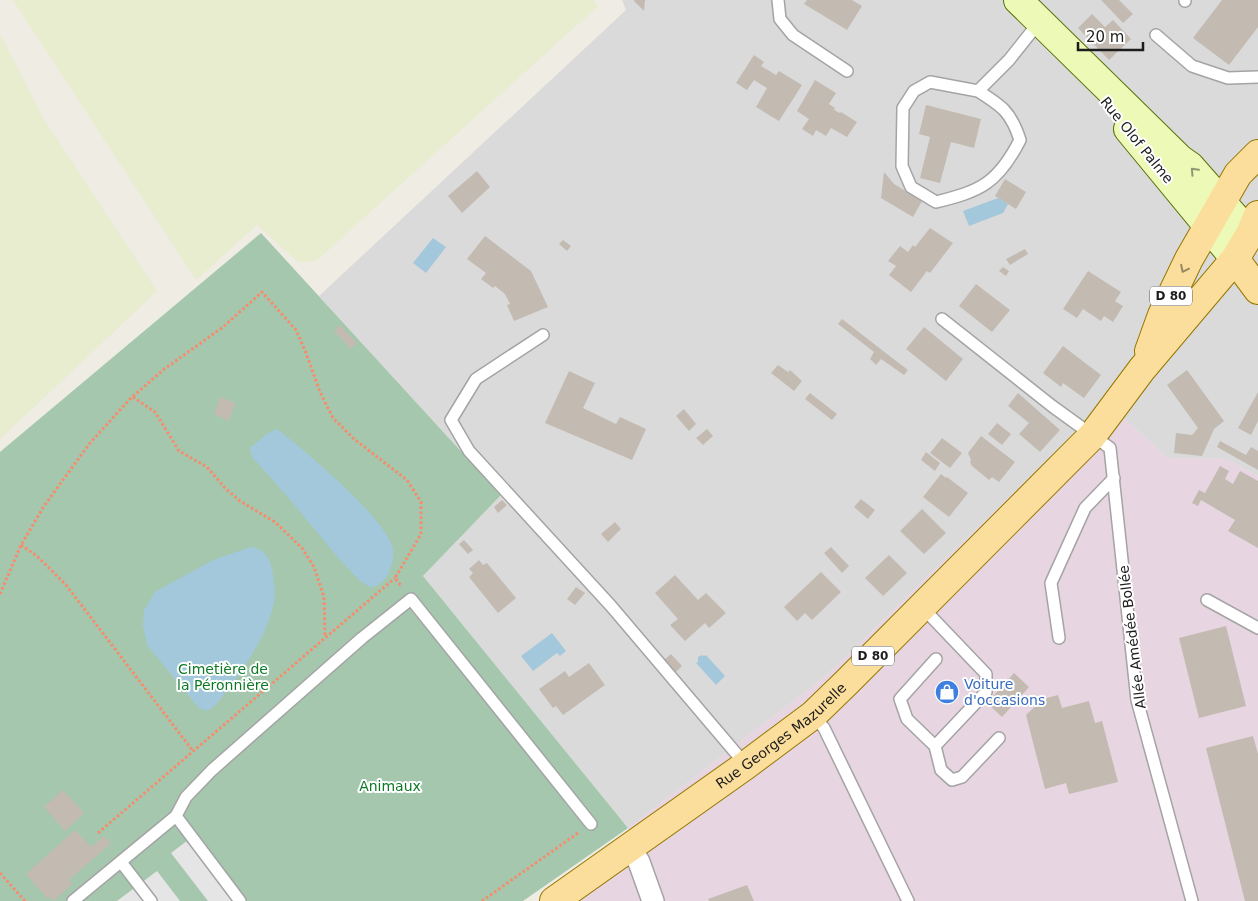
<svg xmlns="http://www.w3.org/2000/svg" width="1258" height="901" viewBox="0 0 1258 901" font-family="'DejaVu Sans',sans-serif">
<style>
.residential{fill:#dbdada}
.industrial{fill:#e7d5e1}
.farmland{fill:#e7edce}
.cemetery{fill:#a4c7ae}
.parking{fill:#e5e5e5}
.water{fill:#a3c8dc}
.building{fill:#c3bbb2}
.lines{fill:none;stroke-linecap:round;stroke-linejoin:round}
.lane-casing{stroke:#a4a4a4;stroke-width:14}
.street-casing{stroke:#a4a4a4;stroke-width:24}
.secondary-casing{stroke:#587206;stroke-width:30}
.primary-casing{stroke:#957701;stroke-width:30}
.path{stroke:#f88b6a;stroke-width:3;stroke-dasharray:2.5 2.5;stroke-linecap:butt}
.lane{stroke:#fff;stroke-width:11}
.street{stroke:#fff;stroke-width:21}
.secondary{stroke:#edf9b7;stroke-width:28}
.primary{stroke:#fbde9b;stroke-width:28}
.oneway{stroke:#8f9672}
.oneway2{stroke:#978762}
.labels{text-anchor:middle;stroke-width:4;stroke-linejoin:round;paint-order:stroke}
.shield{fill:#fff;stroke:#616161;stroke-width:1}
.shield-label{font-size:12px;font-weight:bold;fill:#1d1d1d}
.street-label{font-size:14px;fill:#1d1d1d;stroke:#fff}
.park-label{font-size:14px;fill:#0c7a24;stroke:#fff}
.shop-label{font-size:14px;fill:#366cbe;stroke:#fff;text-anchor:start}
</style>
<rect width="100%" height="100%" fill="#eeece3"/>
<!-- residential -->
<path class="residential" d="M622,0H1258V476L1227,459L1168,458L1106,402L826,676L628,828L423,576L501,495L319,296L626,10Z"/>
<!-- industrial -->
<path class="industrial" d="M1106,402L1168,458L1227,459L1258,476V901H575L646,850L628,828L826,676Z"/>
<!-- farmland -->
<g class="farmland">
<path d="M13,0H594L598,6L316,261L298,262L257,225L196,280Z"/>
<path d="M0,34L43,118L157,291L0,439Z"/>
</g>
<!-- cemetery -->
<path class="cemetery" d="M261,233L501,495L423,576L628,828L523,901H0V452Z"/>
<!-- parking -->
<g class="parking">
<path d="M192,837L240,901H208L171,853Z"/>
<path d="M157,871L180,901H117Z"/>
</g>
<!-- water -->
<g class="water">
<path d="M998,198L1008,204L1003,213L969,226L963,211Z"/>
<path d="M433,238L446,247L426,273L413,263Z"/>
<path d="M277,429C303,449 387,519 393,549C394,557 392,565 389,572C385,580 379,587 370,587L359,580L341,561L287,496L252,457L250,448L268,433Z"/>
<path d="M251,547C263,548 270,557 272,569C274,582 276,595 273,607C265,638 246,666 227,690C222,697 216,707 208,710C204,711 201,709 198,707L147,645L143,626L144,610L155,592L213,560Z"/>
<path d="M552,633L566,651L560,656L557,653L533,671L521,656Z"/>
<path d="M702,655L704,656L706,655L725,676L716,685L696,663L698,662V657Z"/>
</g>
<!-- building -->
<g class="building">
<path d="M634,0H645L644,11L634,1Z"/>
<path d="M807,0H852L862,6L847,30L804,4Z"/>
<path d="M1101,0H1119L1133,14L1123,23Z"/>
<path d="M1222,0H1258V27L1229,65L1193,38Z"/>
<path d="M1092,14L1105,27L1113,20L1131,39L1109,60L1078,28Z"/>
<path d="M754,55L764,62L761,66L776,75L779,71L802,85L779,121L756,107L767,88L754,80L747,90L736,83Z"/>
<path d="M815,80L836,93L829,104L835,108L834,110L840,113L841,112L857,122L847,137L831,128L826,136L816,130L813,136L802,129L809,119L797,111Z"/>
<path d="M926,105L981,119L974,148L951,142L940,183L920,178L930,137L919,134Z"/>
<path d="M477,171L490,187L462,213L448,196Z"/>
<path d="M884,172L894,184L922,201L913,217L881,198Z"/>
<path d="M1005,179L1026,192L1016,209L995,196Z"/>
<path d="M930,228L953,243L930,273L927,271L911,292L889,275L896,266L888,261L900,246L908,252L913,245L915,247Z"/>
<path d="M485,236L531,271L548,307L514,321L507,305L510,304L505,294L495,286L493,288L481,279L486,273L467,259Z"/>
<path d="M563,240L571,246L567,251L559,244Z"/>
<path d="M1025,249L1028,254L1010,265L1006,259Z"/>
<path d="M1003,267L1009,271L1006,276L999,271Z"/>
<path d="M1088,271L1121,292L1115,301L1123,306L1113,322L1104,316L1101,321L1083,309L1077,318L1063,309Z"/>
<path d="M976,284L1010,310L992,332L959,306Z"/>
<path d="M842,319L887,354L908,370L904,375L881,359L876,365L870,359L874,352L838,324Z"/>
<path d="M340,325L357,343L351,349L334,331Z"/>
<path d="M924,327L963,359L946,381L906,349Z"/>
<path d="M1063,346L1101,375L1084,398L1063,383L1061,387L1043,373Z"/>
<path d="M778,365L788,372L790,370L802,381L794,391L771,373Z"/>
<path d="M1187,370L1224,421L1214,429L1202,456L1174,453L1176,433L1192,435L1198,428L1167,385Z"/>
<path d="M569,371L595,383L583,408L616,424L620,417L646,429L632,460L545,423Z"/>
<path d="M1258,392V421L1251,435L1238,428Z"/>
<path d="M810,393L837,414L832,420L805,399Z"/>
<path d="M1018,393L1060,430L1040,452L1019,434L1029,423L1008,406Z"/>
<path d="M220,397L235,403L229,421L214,414Z"/>
<path d="M684,409L696,424L689,431L676,416Z"/>
<path d="M997,423L1011,434L1002,445L988,434Z"/>
<path d="M707,429L713,436L703,445L696,438Z"/>
<path d="M981,436L1015,462L999,482L992,477L989,480L972,466L970,462L971,460L968,453Z"/>
<path d="M942,438L962,453L950,468L930,453Z"/>
<path d="M1220,441L1246,455L1251,447L1258,451V470L1217,447Z"/>
<path d="M926,452L940,463L935,471L921,460Z"/>
<path d="M1220,466L1229,471L1225,479L1233,484L1240,471L1258,481V548L1228,531L1235,520L1201,500L1198,506L1192,503L1199,490L1205,493Z"/>
<path d="M941,474L946,478L947,477L968,493L949,517L923,497Z"/>
<path d="M861,499L875,510L868,519L854,507Z"/>
<path d="M502,500L507,505L498,513L494,507Z"/>
<path d="M922,509L946,533L924,554L900,531Z"/>
<path d="M615,522L621,529L608,542L601,534Z"/>
<path d="M464,540L473,550L468,554L459,544Z"/>
<path d="M831,547L849,566L842,573L824,553Z"/>
<path d="M889,555L907,573L883,596L865,578Z"/>
<path d="M479,560L483,565L487,563L516,598L498,613L469,577L473,573L469,569Z"/>
<path d="M821,572L841,592L812,620L805,613L797,621L784,607Z"/>
<path d="M675,575L698,600L706,593L726,613L709,628L705,623L685,641L670,625L678,619L655,593Z"/>
<path d="M576,587L585,593L575,605L567,599Z"/>
<path d="M1226,626L1246,706L1199,718L1179,638Z"/>
<path d="M671,654L682,666L676,672L664,660Z"/>
<path d="M589,663L605,685L563,715L556,706L553,708L539,689L565,671L569,677Z"/>
<path d="M1014,673L1029,687L1002,717L987,703Z"/>
<path d="M1058,695L1062,708L1089,701L1095,723L1102,721L1118,782L1069,794L1066,783L1045,789L1026,715L1043,699Z"/>
<path d="M1253,736L1258,754V901H1245L1206,748Z"/>
<path d="M63,790L84,813L65,831L44,807Z"/>
<path d="M75,830L91,847L104,836L111,843L69,880L72,884L54,901L50,897L48,899L26,874Z"/>
<path d="M747,885L754,901H709L708,899Z"/>
</g>
<g class="lines">
<!-- lane casing -->
<g class="lane-casing">
<g id="lane">
<path d="M778,0L780,19L793,35L847,71"/>
<path d="M1185,1V0"/>
<path d="M1156,35L1192,66L1228,78L1258,77"/>
<path d="M978,91C1002,106 1011,112 1020,140C998,183 981,191 936,202L911,187L902,166L903,108L914,91L930,82L978,91L1009,60L1040,21"/>
<path d="M942,319L1052,406L1110,448L1137,700L1192,901"/>
<path d="M543,335L476,379L451,420L469,451L611,606L746,765"/>
<path d="M1207,600L1258,628"/>
<path d="M922,607L986,674V692L935,746L907,719L900,699L936,659"/>
<path d="M1059,638L1051,583L1085,508L1114,478"/>
<path d="M813,715L824,728L908,901"/>
<path d="M935,746L941,770L952,780L962,777L999,738"/>
<path d="M176,816L240,901"/>
<path d="M121,862L151,901"/>
<path d="M73,901L176,816L186,797L212,770L362,638L411,599L591,824"/>
</g>
</g>
<!-- street casing -->
<g class="street-casing">
<path id="street" d="M630,847L639,862L653,901"/>
</g>
<!-- secondary casing -->
<g class="secondary-casing">
<g id="secondary">
<path d="M1018,0L1180,159L1190,166L1250,234"/>
<path d="M1128,129L1235,259"/>
</g>
</g>
<!-- primary casing -->
<g class="primary-casing">
<g id="primary">
<path d="M1235,259L1258,290"/>
<path d="M1149,351L1162,315L1189,259L1238,174L1258,154"/>
<path id="s1" d="M554,901L746,765L813,715L847,682L1092,436L1142,369L1235,259L1250,234L1258,215"/>
</g>
</g>
<!-- path -->
<g class="path">
<path d="M133,397L155,412L179,451L207,467L225,488L240,501L275,522L302,548L314,567L324,597L325,637"/>
<path d="M21,545L37,556L66,585L193,751"/>
<path d="M0,594L21,545L44,506L90,443L130,399L163,370L223,327L262,292L296,330L306,353L320,392L333,418L354,439L407,480L421,502V534L395,578L402,587"/>
<path d="M98,833L395,578"/>
<path d="M0,873L25,901"/>
<path d="M482,901L578,833"/>
</g>
<!-- lane -->
<use href="#lane" class="lane"/>
<!-- street -->
<use href="#street" class="street"/>
<!-- secondary -->
<use href="#secondary" class="secondary"/>
<!-- primary -->
<use href="#primary" class="primary"/>
</g>
<!-- one-way arrows -->
<defs><path id="oneway-chevron" d="M-2-3.5L2.5 0L-2 3.5" fill="none" stroke-width="1.6" stroke-linecap="round" stroke-linejoin="round" transform="scale(1.25)"/></defs>
<use class="oneway" href="#oneway-chevron" transform="translate(1194 171) rotate(-133)"/>
<use class="oneway2" href="#oneway-chevron" transform="translate(1184 269) rotate(116)"/>
<!-- icons -->
<defs>
<g id="shop-disc" transform="scale(1.25)"><circle r="9.5" fill="#3f7fe0" stroke="#fff"/><path d="M-5-2.5h2.3a2.7 3.5 0 0 1 5.4 0H5L5.5 6h-11ZM-1.5-2.5h3a1.5 2.3 0 0 0-3 0Z" fill="#fff"/></g>
</defs>
<g fill-rule="evenodd">
<use href="#shop-disc" x="947" y="692"/>
</g>
<g class="labels">
<!-- shield labels -->
<g class="shield">
<rect x="1150" y="286.5" width="42" height="19" rx="4"/>
<rect x="852" y="646.5" width="42" height="19" rx="4"/>
</g>
<g class="shield-label">
<text x="1171" y="300">D 80</text>
<text x="873" y="660">D 80</text>
</g>
<!-- street labels -->
<g class="street-label">
<text transform="translate(1137 140) rotate(51)" y="5">Rue Olof Palme</text>
<text transform="translate(1132 637) rotate(-97)" y="5">Allée Amédée Bollée</text>
<text dy="5" stroke="none"><textPath href="#s1" startOffset="281">Rue Georges Mazurelle</textPath></text>
</g>
<!-- park labels -->
<g class="park-label">
<text x="223" y="674">Cimetière de<tspan x="223" dy="16">la Péronnière</tspan></text>
<text x="390" y="791">Animaux</text>
</g>
<!-- shop labels -->
<g class="shop-label">
<text x="964" y="689">Voiture<tspan x="964" dy="16">d'occasions</tspan></text>
</g>
</g>
<!-- scale -->
<path d="M1078 42v8h65v-8" fill="none" stroke="#1d1d1d" stroke-width="2.5"/>
<text x="1086" y="42" font-size="15" fill="#1d1d1d" stroke="#ffffff" stroke-width="4" paint-order="stroke">20 m</text>
</svg>
